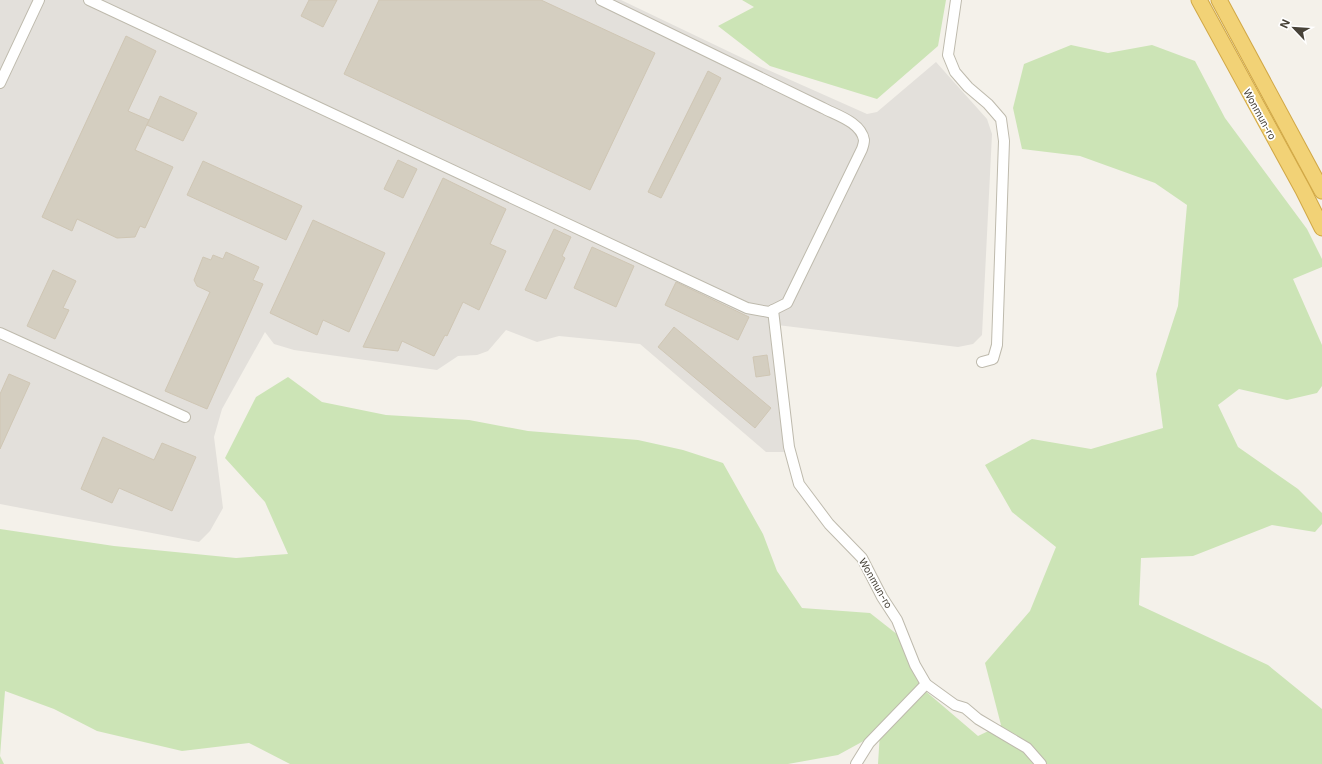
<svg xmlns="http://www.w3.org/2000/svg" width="1322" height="764" viewBox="0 0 1322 764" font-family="Inter,sans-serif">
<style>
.industrial{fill:#e3e0db}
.green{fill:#cce4b6}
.building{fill:#d4cec0;stroke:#cfc6b4}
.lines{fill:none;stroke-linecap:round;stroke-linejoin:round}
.minor-casing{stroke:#bebaad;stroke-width:12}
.highway-casing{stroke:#d1a846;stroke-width:17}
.minor{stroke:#fff;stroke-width:10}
.highway{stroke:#f2d276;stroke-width:15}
.labels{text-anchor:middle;stroke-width:3.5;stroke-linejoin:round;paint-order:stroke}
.street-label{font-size:10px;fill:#474238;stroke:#fff}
</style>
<rect width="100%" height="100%" fill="#f4f1ea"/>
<!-- industrial -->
<path class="industrial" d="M0,0H621L759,66L867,114L877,112L936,62L987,119L992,134L982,335L973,344L958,347L769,324L784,452H766L640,344L559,336L537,342L506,330L488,351L477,355L458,356L437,370L294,350L274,344L265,332L222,409L214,437L223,508L210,531L199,542L0,504Z"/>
<!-- green -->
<g class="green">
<path d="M742,0H946L938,46L877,99L770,66L718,26L754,7Z"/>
<path d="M1071,45L1108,53L1152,45L1195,61L1225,118L1307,229L1322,259V267L1293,279L1322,345V386L1317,393L1287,400L1239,389L1218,405L1238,447L1298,489L1322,513V524L1315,532L1272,525L1193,556L1141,558L1139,605L1268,665L1322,709V764H878L880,732L838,755L788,764H290L249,743L182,751L97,731L54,709L5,691L0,756L4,764H0V529L114,546L236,558L288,554L265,502L225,458L256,397L288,377L322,402L386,415L469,420L528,431L638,440L683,450L723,463L763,534L777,571L802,608L870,613L898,635L923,689L978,736L1001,725L985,663L1030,611L1056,547L1012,512L985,465L1032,439L1091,449L1163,428L1156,374L1178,306L1187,205L1155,183L1080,156L1022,149L1013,108L1024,64Z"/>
</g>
<!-- building -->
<g class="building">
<path d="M309,0H337L323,27L301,16Z"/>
<path d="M379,0H541L655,53L590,190L344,74Z"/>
<path d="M126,36L156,51L128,111L149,120L135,150L173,167L145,228L140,226L135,237L117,238L77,219L72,231L42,217Z"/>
<path d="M708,71L721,78L661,198L648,192Z"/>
<path d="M160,96L197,113L183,141L147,125Z"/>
<path d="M398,160L417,169L403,198L384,189Z"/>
<path d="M203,161L302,206L286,240L187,195Z"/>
<path d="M443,178L506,209L490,244L506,251L479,310L463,302L447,336L445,335L434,356L402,341L398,351L363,347Z"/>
<path d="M313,220L385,253L349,332L323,320L317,335L270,313Z"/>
<path d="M554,229L571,237L562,256L565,258L546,299L525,290Z"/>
<path d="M592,247L634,266L616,307L574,288Z"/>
<path d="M226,252L259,267L253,280L263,284L207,409L165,391L210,292L197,286L194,280L203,257L211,260L213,255L223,259Z"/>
<path d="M53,270L76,281L63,308L69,310L55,339L27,326Z"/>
<path d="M676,282L749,317L738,340L665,305Z"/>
<path d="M674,327L771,408L755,428L658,347Z"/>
<path d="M767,355L770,375L756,377L753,357Z"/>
<path d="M9,374L30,383L0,449V394Z"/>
<path d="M103,437L154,460L162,443L196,457L172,511L119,488L112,503L81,489Z"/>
</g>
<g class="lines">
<!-- minor casing -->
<g class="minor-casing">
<g id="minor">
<path d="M89,0L747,308L769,312L787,303L862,149C863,146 864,143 864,140C861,122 836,115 823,108L601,0"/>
<path d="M956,0L948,55L955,72L968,87L988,104L1001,119L1004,141L997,345L993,359L982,362"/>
<path d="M0,83L39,0"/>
<path d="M773,310L789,447L799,484L829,524L862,558L882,597L897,620L915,665L926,684L955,705L965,708L978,719L1027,748L1041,764"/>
<path d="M0,333L185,417"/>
<path d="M856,764L869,743L926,684"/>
</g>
</g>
<!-- highway casing -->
<g class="highway-casing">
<g id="highway">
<path d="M1199,0L1303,190L1322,228"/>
<path d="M1219,0L1322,191"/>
</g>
</g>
<!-- minor -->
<use href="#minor" class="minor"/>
<!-- highway -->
<use href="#highway" class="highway"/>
</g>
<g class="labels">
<!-- street labels -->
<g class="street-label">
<text transform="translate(1260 114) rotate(61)" y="4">Wonmun-ro</text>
<text transform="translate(876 583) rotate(60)" y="4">Wonmun-ro</text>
</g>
</g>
<!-- north arrow -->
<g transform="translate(1294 28) rotate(295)" stroke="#ffffff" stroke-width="3" paint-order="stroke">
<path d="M0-3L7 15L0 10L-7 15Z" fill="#474238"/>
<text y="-6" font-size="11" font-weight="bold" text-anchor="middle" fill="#474238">N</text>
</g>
</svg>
